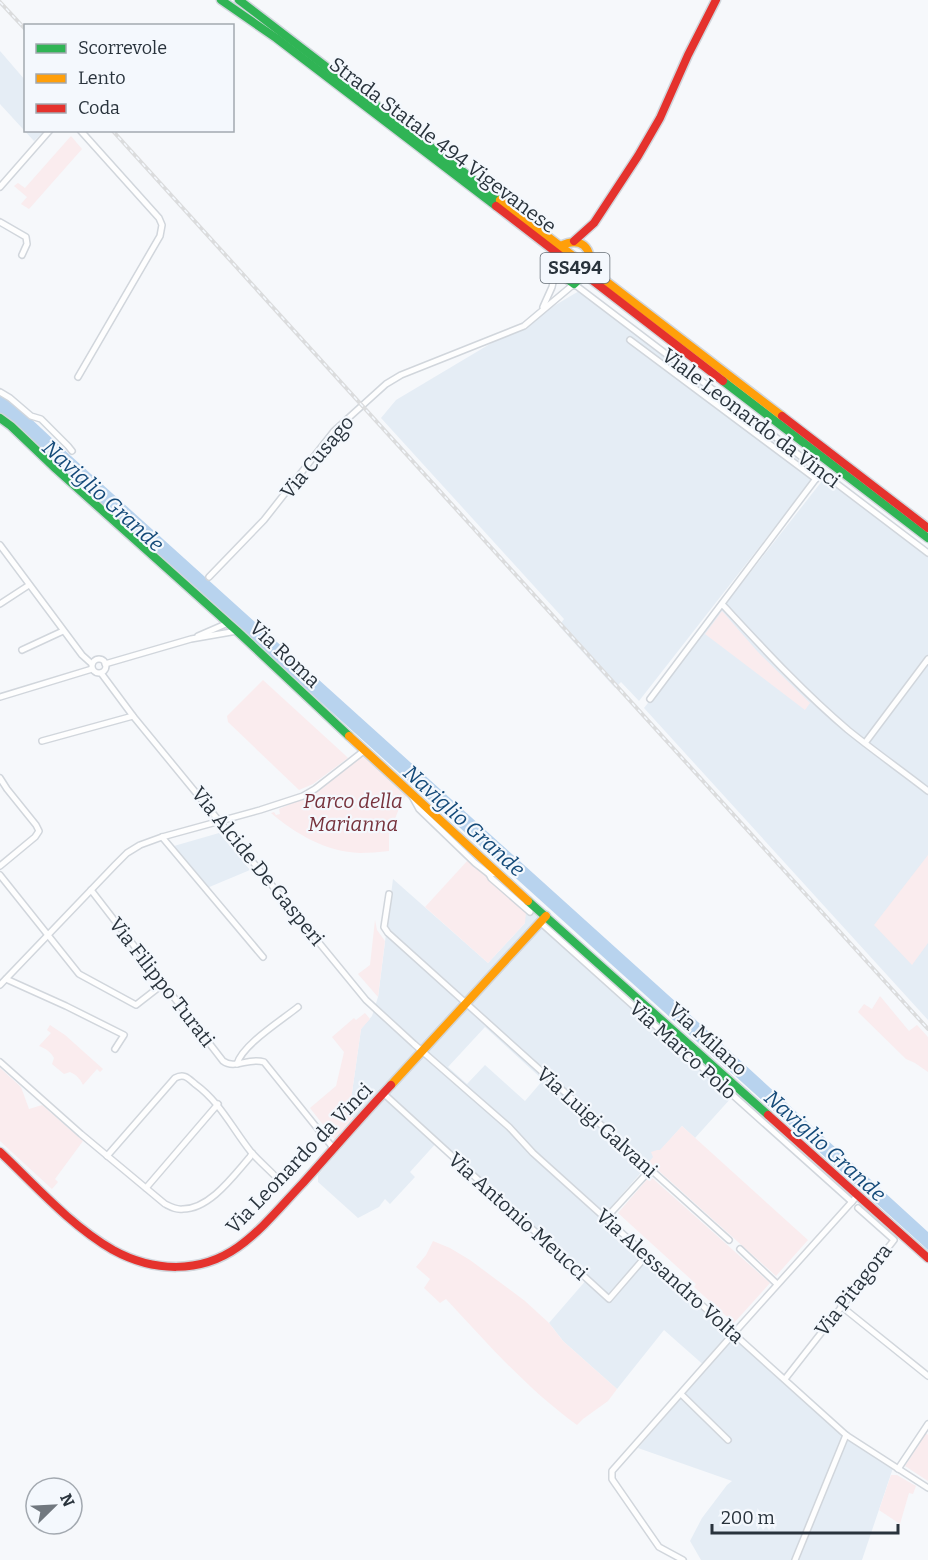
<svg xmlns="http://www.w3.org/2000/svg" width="928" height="1560" viewBox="0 0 928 1560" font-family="Bitter,serif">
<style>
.built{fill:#e5edf5;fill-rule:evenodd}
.green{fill:#faecee}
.water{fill:#b8d3ee}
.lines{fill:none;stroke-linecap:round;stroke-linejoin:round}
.street-casing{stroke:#d1d6dc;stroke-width:8}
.fast-casing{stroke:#d1d6dc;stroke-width:11}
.slow-casing{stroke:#d1d6dc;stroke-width:11}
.jam-casing{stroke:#d1d6dc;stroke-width:11}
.street{stroke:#fefefe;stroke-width:5}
.fast{stroke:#30b455;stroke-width:8}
.slow{stroke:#ff9f0a;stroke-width:8}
.jam{stroke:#e5322d;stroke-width:8}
.rail-casing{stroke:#dbdcdd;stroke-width:4}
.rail{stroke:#f4f8fd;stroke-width:1.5;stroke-dasharray:4.5;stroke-linecap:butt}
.labels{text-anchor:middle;stroke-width:4.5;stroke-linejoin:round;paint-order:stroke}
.shield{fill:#f4f8fd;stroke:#666e76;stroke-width:1.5}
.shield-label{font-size:18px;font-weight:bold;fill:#29333c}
.street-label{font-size:20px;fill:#29333c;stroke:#f4f8fd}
.park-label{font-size:20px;font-style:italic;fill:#77333d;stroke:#f4f8fd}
.water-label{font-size:21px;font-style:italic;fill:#144a79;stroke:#f4f8fd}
</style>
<rect width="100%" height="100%" fill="#f6f8fb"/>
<!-- built -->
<g class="built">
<path d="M0,51L25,80L26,130L44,131L34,141L0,104Z"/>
<path d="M579,291L699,381L817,473L639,701L621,682L615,688L559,626L564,619L381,418L396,400Z"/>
<path d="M826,478L928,556V1020L644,708L822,481Z"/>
<path d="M219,833L250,870L207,888L206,885H205L174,846Z"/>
<path d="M478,849L741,1087L695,1138L682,1126L602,1217L844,1436L893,1468L862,1560H701L690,1541L702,1518L727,1485L732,1481L638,1448L707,1368L664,1330L617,1389L563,1341L549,1323L588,1278L438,1141L410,1172L415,1177L390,1204L385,1199L379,1207L358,1218L318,1182V1175L361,1126L349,1114L361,1029L372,1016L378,997L393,879L488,963L525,923V912L468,860ZM485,1027L543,1080L525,1101L485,1065L467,1084L448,1067Z"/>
</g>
<!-- green -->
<g class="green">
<path d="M71,136L82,149L29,209L21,204L27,197L14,186L18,183L25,188Z"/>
<path d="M722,611L758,652L810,703L805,710L705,634Z"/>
<path d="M263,680L345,755L348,758L313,784L299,790L228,722L227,716Z"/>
<path d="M363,756L407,795L402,801L389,834V851C379,852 369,853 360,853C326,852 296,834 271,813L274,812L276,815L280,814L279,809L315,793Z"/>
<path d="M928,855V943L912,965L874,925Z"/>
<path d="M468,860L526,912L525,923L488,963L425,907Z"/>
<path d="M375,920L377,930L385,941L378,997L358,974L370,965Z"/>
<path d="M880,996L909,1031L917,1025L928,1037V1072L915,1063L906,1059L858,1012L864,1004L872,1009Z"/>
<path d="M365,1013L370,1019L361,1029L349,1114L355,1119L335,1140L310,1108L336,1086L344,1052L332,1037L354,1018L356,1020Z"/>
<path d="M50,1025L65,1035L103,1069L100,1072L97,1069L83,1085C80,1079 77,1075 70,1072L64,1074L52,1064L54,1058C50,1051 46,1049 39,1046L51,1033L47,1030Z"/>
<path d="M0,1068L21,1087L29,1109L42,1105L83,1141L55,1179L58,1182L52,1189L0,1141Z"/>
<path d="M682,1126L808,1240L776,1276L649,1162L653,1157L651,1152L657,1150H660Z"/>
<path d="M650,1176L770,1283L734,1323L694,1287L696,1284L618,1213Z"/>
<path d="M433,1241L450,1248L470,1260L525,1301L549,1323L563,1341L617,1389L608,1401L583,1419L577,1425C528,1390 487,1343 446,1299L440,1303L424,1288L430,1279L416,1267L426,1255Z"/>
<path d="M926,1433L928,1435V1481L905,1466Z"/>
<path d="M891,1475H897L916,1486L913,1494L909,1493L900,1524L879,1510Z"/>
</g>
<!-- water -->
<path class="water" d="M0,394L12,401L71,456L698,1022L928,1232V1250L8,420L0,414Z"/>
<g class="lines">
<!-- street casing -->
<g class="street-casing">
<g id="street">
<path d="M0,187L50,130"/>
<path d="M0,222L26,237L27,244L22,255"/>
<path d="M543,307L552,287L556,269"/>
<path d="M630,340L816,479"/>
<path d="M78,377L160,236L162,225L159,218L80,130"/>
<path d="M0,392L10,398L31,416L41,419L68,446L72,451"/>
<path d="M0,545L82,655L92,664"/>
<path d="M209,577L264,520L334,431L386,384L401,375L524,326L574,284L928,553"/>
<path d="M0,604L29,585"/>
<path d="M722,604C762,647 802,691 848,730C874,751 901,770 928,791"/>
<path d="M198,636L228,623"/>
<path d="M22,650L63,631"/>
<circle cx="99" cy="666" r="7"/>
<path d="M105,664L191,639L237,631"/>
<path d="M101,673L133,716L366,1000L414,1044L509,1127L533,1153L846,1435L928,1488"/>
<path d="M0,697L92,669"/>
<path d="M650,699L821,472"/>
<path d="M42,741L133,716"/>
<path d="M865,743L928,659"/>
<path d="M0,778L7,789L36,825L39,831L35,837L0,866"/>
<path d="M412,796L419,809L475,863L489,874L498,873"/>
<path d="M162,837L263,957"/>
<path d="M489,874L491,878L530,912"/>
<path d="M0,875L79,974L136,1005L163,984"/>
<path d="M91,890L223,1061C235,1070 248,1057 264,1062L334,1149"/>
<path d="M389,894L384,927L388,933L729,1240"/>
<path d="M541,923L852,1202"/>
<path d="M6,979L66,1006L124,1035L115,1049"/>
<path d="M0,985L115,865L127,853L140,845L162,837L260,810L303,796L315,789L365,750"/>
<path d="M0,1062L81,1134L165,1204C171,1207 176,1210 183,1209C210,1209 234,1175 250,1157L252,1153"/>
<path d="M237,1064C242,1045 282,1020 298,1007"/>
<path d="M383,1093L609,1299L647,1255"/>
<path d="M107,1156L175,1078C184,1073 188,1078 195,1084C220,1102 232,1128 251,1152C258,1160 266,1167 274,1175"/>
<path d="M146,1188L218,1104"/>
<path d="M606,1218L650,1170"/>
<path d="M740,1249L777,1284"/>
<path d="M841,1306L928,1376"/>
<path d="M785,1379L894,1240L858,1208"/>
<path d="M681,1394L728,1440"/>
<path d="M898,1469L928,1424"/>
<path d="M683,1560L659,1547L614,1482L612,1479V1471L734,1333L858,1195"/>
<path d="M795,1560L846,1435"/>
</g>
</g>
<!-- fast casing -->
<g class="fast-casing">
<g id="fast">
<path d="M221,0L276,38L496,206"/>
<path d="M239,0L500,200"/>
<path d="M556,250C551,269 560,274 574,284L587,272"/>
<path d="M723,381L928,538"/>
<path d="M0,418L11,426L56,469L237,631L349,736"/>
<path d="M528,901L768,1115"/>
</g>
</g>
<!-- slow casing -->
<g class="slow-casing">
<g id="slow">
<path d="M500,200L782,416"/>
<path d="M560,246C581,236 593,247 589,269"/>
<path d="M349,736L528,901"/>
<path d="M391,1085L546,916"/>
</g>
</g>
<!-- jam casing -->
<g class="jam-casing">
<g id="jam">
<path d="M496,206L723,381"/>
<path d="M574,241L594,223L638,156L660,118L688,55L716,0"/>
<path d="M782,416L928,528"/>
<path d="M768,1115L928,1258"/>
<path d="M0,1152C36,1186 70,1225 113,1250C153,1272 200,1274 238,1247C262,1230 282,1205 303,1183C332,1151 361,1117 391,1085"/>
</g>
</g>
<!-- street -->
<use href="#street" class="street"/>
<!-- fast -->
<use href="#fast" class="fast"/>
<!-- slow -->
<use href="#slow" class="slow"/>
<!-- jam -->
<use href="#jam" class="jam"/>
<!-- rail casing -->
<g class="rail-casing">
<g id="rail">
<path d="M0,2L26,30"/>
<path d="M112,130L928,1029"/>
</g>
</g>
<!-- rail -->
<use href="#rail" class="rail"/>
</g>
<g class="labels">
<!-- shield labels -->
<rect class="shield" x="540.5" y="253" width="69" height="30" rx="4.5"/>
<g class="shield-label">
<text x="575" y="274">SS494</text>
</g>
<!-- street labels -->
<g class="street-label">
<text transform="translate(443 145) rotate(37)" y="7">Strada Statale 494 Vigevanese</text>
<text transform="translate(751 418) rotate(37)" y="7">Viale Leonardo da Vinci</text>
<text transform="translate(317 457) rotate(-50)" y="7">Via Cusago</text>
<text transform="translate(285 654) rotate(43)" y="7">Via Roma</text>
<text transform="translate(258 866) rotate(51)" y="7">Via Alcide De Gasperi</text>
<text transform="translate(162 982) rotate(52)" y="7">Via Filippo Turati</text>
<text transform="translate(708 1039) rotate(42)" y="7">Via Milano</text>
<text transform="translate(683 1050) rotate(42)" y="7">Via Marco Polo</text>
<text transform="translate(597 1122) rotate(42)" y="7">Via Luigi Galvani</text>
<text transform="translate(299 1158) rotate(-46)" y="7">Via Leonardo da Vinci</text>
<text transform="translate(518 1216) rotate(42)" y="7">Via Antonio Meucci</text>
<text transform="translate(670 1276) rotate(42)" y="7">Via Alessandro Volta</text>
<text transform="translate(853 1290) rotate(-52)" y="7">Via Pitagora</text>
</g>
<!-- park labels -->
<g class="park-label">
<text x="353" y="808">Parco della<tspan x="353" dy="23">Marianna</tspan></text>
</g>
<!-- water labels -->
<g class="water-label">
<text transform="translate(103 496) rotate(42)" y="7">Naviglio Grande</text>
<text transform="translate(464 821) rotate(42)" y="7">Naviglio Grande</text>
<text transform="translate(825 1146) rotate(42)" y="7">Naviglio Grande</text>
</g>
</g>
<!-- legend -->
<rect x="24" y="24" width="210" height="108" fill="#f4f8fd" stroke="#a3a9b0" stroke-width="1.5"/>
<rect x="36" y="44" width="30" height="9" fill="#30b455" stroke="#a3a9b0" stroke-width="1.5"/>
<text x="78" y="54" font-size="18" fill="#29333c">Scorrevole</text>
<rect x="36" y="74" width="30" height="9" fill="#ff9f0a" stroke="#a3a9b0" stroke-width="1.5"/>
<text x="78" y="84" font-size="18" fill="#29333c">Lento</text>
<rect x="36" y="104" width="30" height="9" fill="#e5322d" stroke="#a3a9b0" stroke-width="1.5"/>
<text x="78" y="114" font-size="18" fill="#29333c">Coda</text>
<!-- north arrow -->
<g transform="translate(54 1506) rotate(66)"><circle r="28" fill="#f4f8fd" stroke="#a3a9b0" stroke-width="1.5"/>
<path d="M0-4.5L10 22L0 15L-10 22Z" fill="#71787f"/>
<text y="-9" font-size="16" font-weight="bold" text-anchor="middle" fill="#29333c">N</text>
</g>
<!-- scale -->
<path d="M712 1524v9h186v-9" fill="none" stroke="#29333c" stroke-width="3"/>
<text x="721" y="1524" font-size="18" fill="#29333c" stroke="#f4f8fd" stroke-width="4.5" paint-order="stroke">200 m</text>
</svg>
